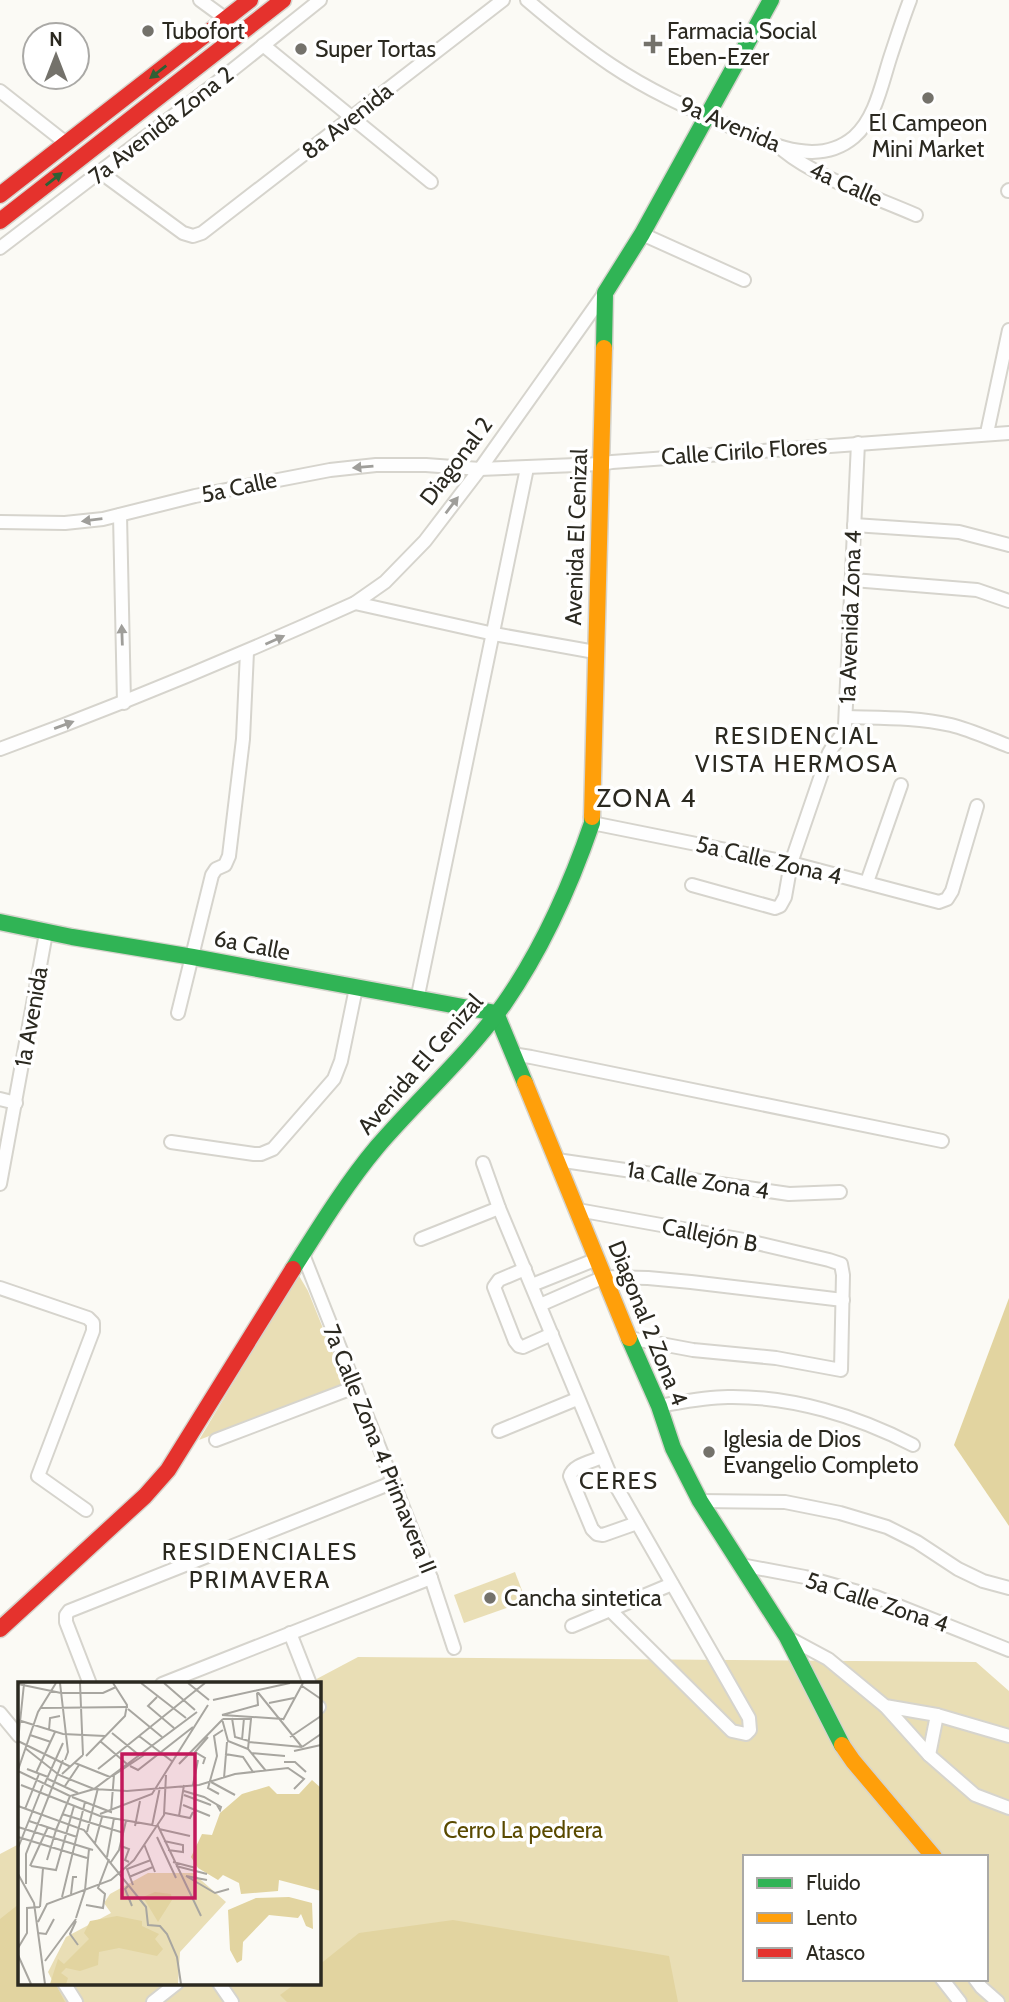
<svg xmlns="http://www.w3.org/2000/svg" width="1009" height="2002" viewBox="0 0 1009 2002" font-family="Cabin,sans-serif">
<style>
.green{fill:#e9deb5;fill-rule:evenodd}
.forest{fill:#e2d4a0}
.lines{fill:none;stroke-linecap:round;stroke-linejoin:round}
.street-casing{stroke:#d6d4cd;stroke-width:16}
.fast-casing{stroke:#d6d4cd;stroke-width:19}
.slow-casing{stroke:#d6d4cd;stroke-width:19}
.jam-casing{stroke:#d6d4cd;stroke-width:19}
.street{stroke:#fefefe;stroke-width:12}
.fast{stroke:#30b455;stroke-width:16}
.slow{stroke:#ff9f0a;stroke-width:16}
.jam{stroke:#e5322d;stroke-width:16}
.oneway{fill:#2d6135}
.oneway2{fill:#9f9e9a}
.poi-dot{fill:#74726b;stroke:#fff;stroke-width:2.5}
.labels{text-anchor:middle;stroke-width:7;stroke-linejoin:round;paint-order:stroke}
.poi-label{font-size:23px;fill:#2b2920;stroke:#fff;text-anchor:start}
.street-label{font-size:23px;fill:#2b2920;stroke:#fff}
.park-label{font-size:23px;fill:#5a4a00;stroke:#fff}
.neighbourhood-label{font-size:24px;letter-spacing:2px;fill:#2b2920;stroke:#fff}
.quarter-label{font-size:26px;letter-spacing:2px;fill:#2b2920;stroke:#fff}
.inset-road{fill:none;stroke:#a8a6a0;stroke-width:2}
.view{fill:#c2185b;fill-opacity:0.15;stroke:#c2185b;stroke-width:3.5}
.inset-edge{fill:none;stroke:#2b2920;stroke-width:3.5}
</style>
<rect width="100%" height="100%" fill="#fbfaf5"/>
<!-- green -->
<g class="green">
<path d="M298,1274L308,1291L345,1383L199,1440Z"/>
<path d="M515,1572L526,1601L464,1623L454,1595Z"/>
<path d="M358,1657L976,1662L1009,1691V2002H0V1854L19,1844V1983H318V1684L309,1683ZM745,1857H986V1979H745Z"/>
</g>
<!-- forest -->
<g class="forest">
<path d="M1009,1298V1526L954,1445Z"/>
<path d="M19,1904V1983H55L65,2002H0V1919Z"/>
<path d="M453,1920L669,1956L678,2002H287L280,1995L296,1983H318L319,1965L359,1933Z"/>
</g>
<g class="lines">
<!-- street casing -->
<g class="street-casing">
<g id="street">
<path d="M200,0L226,19"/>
<path d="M527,0C554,23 581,45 611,65C648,90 688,108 729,126C767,142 816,169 854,137C876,118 882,82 891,55C897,37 903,18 910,0"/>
<path d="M263,45L431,182"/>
<path d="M0,91L66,143"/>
<path d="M783,150C817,178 875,197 916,215"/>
<path d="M100,172L183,233L193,236L202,233L503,0"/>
<path d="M1008,191L1009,190"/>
<path d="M642,234L744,280"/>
<path d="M0,248L216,83L320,0"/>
<path d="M987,433L1009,330"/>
<path d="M120,515L124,703"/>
<path d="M0,522L65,523L103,519L195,496L330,470L376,465H426L480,469L601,464L612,462L1009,433"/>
<path d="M854,525L959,532L1009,545"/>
<path d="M853,580L977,590L1009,601"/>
<path d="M355,603L494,634L595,652"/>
<path d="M846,717C881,718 917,717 951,725C971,730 990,739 1009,746"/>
<path d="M0,749C120,705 238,656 355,603L385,582L425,541L480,469L604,294"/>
<path d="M592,823L791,863L939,902L947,899L952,891L977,806"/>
<path d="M867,882L901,785"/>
<path d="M692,885L775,908L780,906L785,897L791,863L828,755C833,743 842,740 845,726L858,443"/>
<path d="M417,1000L527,468"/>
<path d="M178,1013L212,875L216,869L225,865L229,856L243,739L247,652"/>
<path d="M512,1054L531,1057L942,1141"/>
<path d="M0,1099L16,1103"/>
<path d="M171,1142L254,1154H261L273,1149L334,1079L341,1061L356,988"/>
<path d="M557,1160L789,1194L840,1192"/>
<path d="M483,1163L499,1208L612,1479L749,1718L750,1730L746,1734L732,1731L610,1610"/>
<path d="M0,1184L46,933"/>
<path d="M578,1210L744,1240L829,1260L841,1264L843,1275L841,1370L776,1358L693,1350L629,1338"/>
<path d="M421,1239L499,1208"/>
<path d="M302,1252L431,1578L454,1648"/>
<path d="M525,1269L499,1280L494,1287L515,1341L519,1346L523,1347L552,1334"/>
<path d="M532,1285L597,1259"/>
<path d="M0,1288L88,1318L93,1323V1331L38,1476L86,1510"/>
<path d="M540,1305L604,1277L648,1278L691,1282L843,1300"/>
<path d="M659,1406C682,1402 705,1397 728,1397C792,1396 857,1416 913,1445"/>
<path d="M499,1431L577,1399"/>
<path d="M216,1440L355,1387"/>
<path d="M602,1457C591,1462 573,1465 570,1476L592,1529L597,1534L603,1535L637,1523"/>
<path d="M700,1501L785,1502L840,1513L887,1527L917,1542L958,1569L983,1581L1009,1588"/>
<path d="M741,1565L805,1577L876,1597L1009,1650"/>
<path d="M572,1626L672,1584"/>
<path d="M290,1633L310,1684"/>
<path d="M787,1637L828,1659L885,1706L937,1715L1009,1736"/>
<path d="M90,1684L66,1622V1615L69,1611L394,1482"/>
<path d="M162,1684L431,1578"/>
<path d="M885,1706L929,1755L975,1795L1009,1808"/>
<path d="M318,1707H319"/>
<path d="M0,1713L19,1736"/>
<path d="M929,1755L937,1715"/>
<path d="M942,1979L960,2002"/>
<path d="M975,1979L981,1987L998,2002"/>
<path d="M64,1983L76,2002"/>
<path d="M219,1983L232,2002"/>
<path d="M153,2002L177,1983"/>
</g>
</g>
<!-- fast casing -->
<g class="fast-casing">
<g id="fast">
<path d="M604,348L605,293L642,234L771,0"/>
<path d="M0,922L72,937L193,957L496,1013L525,1083"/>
<path d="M293,1269C319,1228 346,1184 377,1147C419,1098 467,1056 504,1004C543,948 570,887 592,823V817"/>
<path d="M629,1338L659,1406L673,1448L700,1501L787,1637L842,1745"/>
</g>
</g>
<!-- slow casing -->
<g class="slow-casing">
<g id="slow">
<path d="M592,817L604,348"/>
<path d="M525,1083L629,1338"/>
<path d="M842,1745L853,1761L934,1857"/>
</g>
</g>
<!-- jam casing -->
<g class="jam-casing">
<g id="jam">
<path d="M0,195L250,0"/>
<path d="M0,221L283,0"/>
<path d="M0,1629L145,1496L168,1470L293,1269"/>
</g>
</g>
<!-- street -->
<use href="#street" class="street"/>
<!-- fast -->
<use href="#fast" class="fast"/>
<!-- slow -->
<use href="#slow" class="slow"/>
<!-- jam -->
<use href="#jam" class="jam"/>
</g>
<!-- one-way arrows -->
<defs><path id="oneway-solid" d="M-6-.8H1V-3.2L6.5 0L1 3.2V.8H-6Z" transform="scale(1.75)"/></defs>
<g class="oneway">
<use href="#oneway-solid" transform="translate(158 72) rotate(142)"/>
<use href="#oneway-solid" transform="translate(54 179) rotate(-38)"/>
</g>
<g class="oneway2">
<use href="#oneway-solid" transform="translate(363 467) rotate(175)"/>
<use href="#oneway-solid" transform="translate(452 505) rotate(-53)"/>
<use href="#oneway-solid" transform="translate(92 520) rotate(173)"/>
<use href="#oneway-solid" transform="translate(122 635) rotate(-92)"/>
<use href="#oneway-solid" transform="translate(275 640) rotate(-24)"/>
<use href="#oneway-solid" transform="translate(64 725) rotate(-20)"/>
</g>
<!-- markers -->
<g class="poi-dot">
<circle cx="148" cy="31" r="7"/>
<path d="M649.5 33.5h7v7h7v7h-7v7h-7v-7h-7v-7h7z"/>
<circle cx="301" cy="49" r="7"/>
<circle cx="928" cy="98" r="7"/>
<circle cx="709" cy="1452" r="7"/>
<circle cx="490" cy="1598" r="7"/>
</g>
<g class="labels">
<!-- poi labels -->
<g class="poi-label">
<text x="162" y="39">Tubofort</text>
<text x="667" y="39">Farmacia Social<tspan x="667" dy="26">Eben-Ezer</tspan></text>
<text x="315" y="57">Super Tortas</text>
<text x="928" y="131" text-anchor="middle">El Campeon<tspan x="928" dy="26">Mini Market</tspan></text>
<text x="723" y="1447">Iglesia de Dios<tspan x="723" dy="26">Evangelio Completo</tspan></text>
<text x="504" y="1606">Cancha sintetica</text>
</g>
<!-- street labels -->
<g class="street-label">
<text transform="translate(347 121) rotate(-38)" y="8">8a Avenida</text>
<text transform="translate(730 124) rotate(23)" y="8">9a Avenida</text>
<text transform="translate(161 125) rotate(-38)" y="8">7a Avenida Zona 2</text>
<text transform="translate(846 184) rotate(24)" y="8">4a Calle</text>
<text transform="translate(744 451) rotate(-4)" y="8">Calle Cirilo Flores</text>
<text transform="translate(456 461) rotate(-53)" y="8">Diagonal 2</text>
<text transform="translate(239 487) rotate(-12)" y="8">5a Calle</text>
<text transform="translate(576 537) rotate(-88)" y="8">Avenida El Cenizal</text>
<text transform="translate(850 617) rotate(-88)" y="8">1a Avenida Zona 4</text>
<text transform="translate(769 860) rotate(13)" y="8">5a Calle Zona 4</text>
<text transform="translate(252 945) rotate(11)" y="8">6a Calle</text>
<text transform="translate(31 1017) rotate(-80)" y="8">1a Avenida</text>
<text transform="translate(420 1064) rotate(-49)" y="8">Avenida El Cenizal</text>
<text transform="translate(698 1180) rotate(9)" y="8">1a Calle Zona 4</text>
<text transform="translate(710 1235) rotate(11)" y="8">Callejón B</text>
<text transform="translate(648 1323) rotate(68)" y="8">Diagonal 2 Zona 4</text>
<text transform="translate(380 1449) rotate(68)" y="8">7a Calle Zona 4 Primavera II</text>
<text transform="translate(877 1602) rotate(18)" y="8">5a Calle Zona 4</text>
</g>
<!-- park labels -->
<g class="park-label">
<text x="523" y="1838">Cerro La pedrera</text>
</g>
<!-- neighbourhood labels -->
<g class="neighbourhood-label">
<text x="797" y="744">RESIDENCIAL<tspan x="797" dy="28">VISTA HERMOSA</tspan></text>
<text x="619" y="1489">CERES</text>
<text x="260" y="1560">RESIDENCIALES<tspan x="260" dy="28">PRIMAVERA</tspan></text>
</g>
<!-- quarter labels -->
<g class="quarter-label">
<text x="647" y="807">ZONA 4</text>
</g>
</g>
<!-- overview -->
<g transform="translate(18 1682)">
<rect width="303" height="303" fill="#fbfaf5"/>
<path d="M130,191H175L208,220L162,270L160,302H36L30,290L48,255L93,231L86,221L92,212Z" fill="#e9deb5"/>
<path d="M294,98L303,106V209L261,198L260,209L223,212L221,201L205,193L200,198L180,186L173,175L184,152L194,153L202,131L224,112L251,104L259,112H281ZM137,210L153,212L154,218L140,240L125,215ZM238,216L271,215L294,221L295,247L288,244L283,232L280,236L251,233L225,260L224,278L219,281L212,268L210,228ZM99,234L124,239V244L141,252L137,257L145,267L139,274L101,266L81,270L80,283L62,289L48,286L43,291L50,296L48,302H32L40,277L46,282L71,257L66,251L72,239Z" fill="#e2d4a0"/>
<path class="inset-road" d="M42,1L50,70L47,78M62,1L65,73M123,1L168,36M146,1L177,28M170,1L191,18M0,2L43,11H85L98,5M284,4L303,17M238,8L284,65M139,15L130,24L156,46M195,18L272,1M251,21L276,16M23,26L110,25M110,27L144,55M204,33L265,37M204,33L240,23L239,11M214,36L217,55L231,59M204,37L210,59L230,67M205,37H233L230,67L248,89M0,38L45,52L87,54M265,38L285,1M31,48L32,36L42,34M94,51L121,73M12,53L33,60M121,54L155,80M272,55L303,34M224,58L226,36M0,59L53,85M0,59L6,2M82,59L109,82M231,60L284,65M284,65L303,52M7,66L41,93L76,107L109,109L181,103L217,92L270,86L286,97L276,107M276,69L303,63M233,71L267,74M207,72L225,75L235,90M68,74L107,34L109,23L95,1M266,80H277L288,90M57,81L92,95M161,82L205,37M185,82L187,76L177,70L190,55M112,84L120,88L175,45M9,87L30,95M80,87L187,1M0,88L20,30L38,1M0,89L52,114M18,91L37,50M44,92L65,73M206,96L209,60M30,97L60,111M193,100L217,113M27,101L45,61M3,103L82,134L140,144L183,234M175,103L180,78M47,104L61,83M166,109L186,115L203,125L202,128L199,123M201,112L190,106L199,74L196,54L205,48M166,113L193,123M54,115L93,130L96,93L126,73M165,123L192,134M0,124L66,148L128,225L130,243L142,244L149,252L159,275L163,302M7,127L21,92M147,131L172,136L175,130M44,132L106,151M82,132L134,112L190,23M161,134L166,103M11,139L59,155M117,144L122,119M134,144L142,105M0,145L75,168M141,147L172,154M38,148L52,114L76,107L179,30M69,150L80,106M0,155L69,176M139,155L158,196M146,159L165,163V170L150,168M77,161L84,135M126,162L137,190M103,164L111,167L107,178L111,180M0,166L25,103M89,175L96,136M29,178L38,148M93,180L101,168L108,139M155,180L178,186M12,184L30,145M13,184L38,188L56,124M158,184L189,192M0,192L16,221L27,302M168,194L197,211L211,207M168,194L189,198M111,195L135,185M8,202V172L45,78M111,203L107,207L114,224M115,203L109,187L133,178M53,212L55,195H59M44,215L67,120M68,223L85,226L87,212L80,206L91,177M22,225L25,186M58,236L67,208L71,167M58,239L52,252L60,263M20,240L29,222L93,198L116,178L146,133L148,93M20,251L28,252L36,237M0,266L9,251V226L22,225M0,273L13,302M27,279L58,237"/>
<path class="view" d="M104,72H177V216H104Z"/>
<rect width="303" height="303" class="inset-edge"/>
</g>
<!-- legend -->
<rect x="743" y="1855" width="245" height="126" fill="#ffffff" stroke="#aaa9a6" stroke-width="2"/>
<rect x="757" y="1878" width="35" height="10" fill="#30b455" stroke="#aaa9a6" stroke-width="2"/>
<text x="806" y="1890" font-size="21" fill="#2b2920">Fluido</text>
<rect x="757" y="1913" width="35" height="10" fill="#ff9f0a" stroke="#aaa9a6" stroke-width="2"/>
<text x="806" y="1925" font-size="21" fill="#2b2920">Lento</text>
<rect x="757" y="1948" width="35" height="10" fill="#e5322d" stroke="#aaa9a6" stroke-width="2"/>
<text x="806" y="1960" font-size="21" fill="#2b2920">Atasco</text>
<!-- north arrow -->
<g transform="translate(56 56)"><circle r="33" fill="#ffffff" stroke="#aaa9a6" stroke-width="2"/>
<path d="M0-5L12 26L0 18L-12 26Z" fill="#74726b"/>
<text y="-10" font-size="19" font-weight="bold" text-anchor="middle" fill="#2b2920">N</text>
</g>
</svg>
